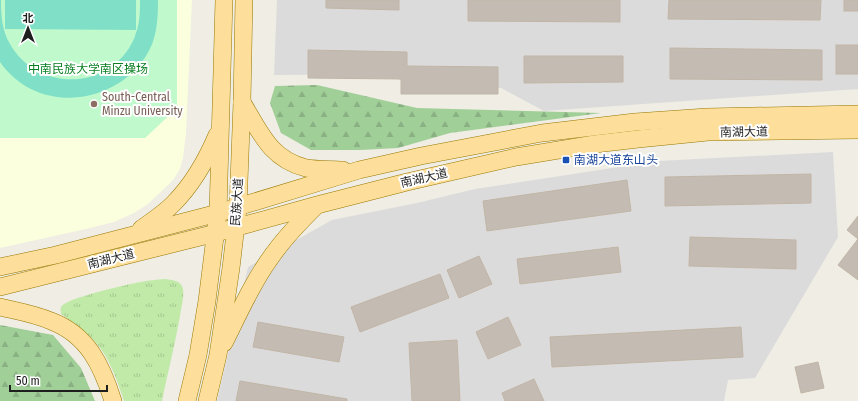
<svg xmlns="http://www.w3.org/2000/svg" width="858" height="401" viewBox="0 0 858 401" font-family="'Fira Sans Condensed','Noto Sans SC',sans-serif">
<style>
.residential{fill:#dcdbdb}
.education{fill:#fbffdd}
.grass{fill:url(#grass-tufts)}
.forest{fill:url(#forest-firs)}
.park{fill:#c0facc}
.pitch{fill:#80e0c7}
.building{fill:#c4bcb3;stroke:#c1b5a6}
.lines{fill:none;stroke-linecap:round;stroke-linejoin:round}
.primary-casing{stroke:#987800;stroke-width:18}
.primary{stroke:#fddf9b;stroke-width:17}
.education-dot{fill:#8d6e63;stroke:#fff;stroke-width:1.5}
.transit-dot{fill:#1a4fb4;stroke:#fff;stroke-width:1.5}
.labels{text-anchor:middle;stroke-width:4;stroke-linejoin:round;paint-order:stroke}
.park-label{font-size:12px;fill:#097f21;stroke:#fff}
.education-label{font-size:12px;fill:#785e54;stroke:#fff;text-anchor:start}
.street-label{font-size:12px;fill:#1e1e1e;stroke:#fff}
.transit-label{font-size:12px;fill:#164399;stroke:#fff;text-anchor:start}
</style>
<defs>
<pattern id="grass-tufts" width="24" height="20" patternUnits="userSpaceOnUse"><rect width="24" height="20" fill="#c1eaa9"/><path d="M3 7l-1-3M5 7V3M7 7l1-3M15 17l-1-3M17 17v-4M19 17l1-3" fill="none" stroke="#a5c891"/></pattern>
<pattern id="forest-firs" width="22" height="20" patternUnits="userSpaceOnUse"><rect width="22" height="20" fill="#a1cf98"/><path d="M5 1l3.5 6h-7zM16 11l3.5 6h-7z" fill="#8ab183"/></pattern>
</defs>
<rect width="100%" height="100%" fill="#efede4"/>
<!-- residential -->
<g class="residential">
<path d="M277,0H858V89L544,111L501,88H417L386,74L274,75Z"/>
<path d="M833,152L838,237L755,378L728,380L724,401H217L248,267L332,220L417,203L475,189L658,161Z"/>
</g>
<!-- education -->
<path class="education" d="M0,0H192L186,133L183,158L180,169L174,179L164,189L148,204L134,213L114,222L86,229L0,248Z"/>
<!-- grass -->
<path class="grass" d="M165,279C171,280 179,280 182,286C185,293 182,303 181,310C176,341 168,371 162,401H124C118,383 112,365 101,349C91,335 75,324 61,314C61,312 60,309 61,307C66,298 129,284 141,282C149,280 157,280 165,279Z"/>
<!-- forest -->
<g class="forest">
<path d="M317,85L417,108L601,113L450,133L398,148L361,150H311L281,133L270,103L275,86Z"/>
<path d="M0,325L53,335L81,368L95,401H0Z"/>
</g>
<!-- park -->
<path class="park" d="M0,0H177V108L145,138H0Z"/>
<!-- pitch -->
<g class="pitch">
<path d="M0,0H1C1,15 2,31 10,44C30,80 78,90 111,67C122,59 132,47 136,33C140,22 140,11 140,0H158C158,20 157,39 146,56C113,107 36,114 0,62Z"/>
<path d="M5,0H136V30L5,29Z"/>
</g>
<!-- building -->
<g class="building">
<path d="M326,0H399V10L326,8Z"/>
<path d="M468,0H620V22L468,21Z"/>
<path d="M669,0H821L820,20L668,19Z"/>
<rect x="844" y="0" width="14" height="11"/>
<rect x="836" y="45" width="22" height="29"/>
<path d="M670,48L822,50V80L670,79Z"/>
<path d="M308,50L407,52V66L498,67V94H401V79L308,78Z"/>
<path d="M524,56H623V82L524,83Z"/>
<path d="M811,174V203L665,206V177Z"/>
<path d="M627,180L631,211L487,231L483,201Z"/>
<path d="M858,216V239L847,230Z"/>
<path d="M690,237L796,240V269L689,266Z"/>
<path d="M858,239V280L838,265Z"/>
<path d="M618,247L621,272L520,284L517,259Z"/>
<path d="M479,256L492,284L459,298L447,270Z"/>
<path d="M440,274L449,298L360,332L351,307Z"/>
<path d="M508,317L521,345L488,359L476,332Z"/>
<path d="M258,322L344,337L339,362L253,347Z"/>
<path d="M741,327L743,357L552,367L550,337Z"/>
<path d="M457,340L460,401H412L409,343Z"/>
<path d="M818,362L824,388L801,393L795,367Z"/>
<path d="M534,379L544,401H505L502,393Z"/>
<path d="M240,381L347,399V401H236Z"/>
</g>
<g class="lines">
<!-- primary casing -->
<g class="primary-casing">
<g id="primary">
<path d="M242,102C260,132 270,159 306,168C318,170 331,169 343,170"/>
<path d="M141,229C152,221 163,214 173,204C193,184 206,161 217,135"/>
<path d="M0,267L56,255L218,213L359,170L421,156L542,133L635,122L707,117L858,114"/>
<path d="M0,287L216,233L317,205L407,182L516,157L595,144L638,139L708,132L858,130"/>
<path d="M0,307C17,311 35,314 51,321C88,335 102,366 113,401"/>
<path d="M224,343C240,311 255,277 277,249C288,234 302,220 316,206"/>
<path d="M187,401L198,355L207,301L218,213L224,0"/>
<path d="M207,401L218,355L231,268L238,208L242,102L244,0"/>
</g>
</g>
<!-- primary -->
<use href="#primary" class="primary"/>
</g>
<!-- markers -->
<circle class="education-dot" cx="94" cy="104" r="4"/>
<rect class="transit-dot" x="562" y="156" width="8" height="8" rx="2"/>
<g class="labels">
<!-- park labels -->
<g class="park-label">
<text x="88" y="73">中南民族大学南区操场</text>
</g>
<!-- education labels -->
<g class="education-label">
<text x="102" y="101">South-Central<tspan x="102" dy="14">Minzu University</tspan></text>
</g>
<!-- street labels -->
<g class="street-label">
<text transform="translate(744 132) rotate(-1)" y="4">南湖大道</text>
<text transform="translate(424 178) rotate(-13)" y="4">南湖大道</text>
<text transform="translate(237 202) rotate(-86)" y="4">民族大道</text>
<text transform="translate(111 259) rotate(-14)" y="4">南湖大道</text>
</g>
<!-- transit labels -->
<g class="transit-label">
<text x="574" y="164">南湖大道东山头</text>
</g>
</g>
<!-- north arrow -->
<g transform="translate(28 28)" stroke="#ffffff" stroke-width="3" paint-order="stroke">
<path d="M0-3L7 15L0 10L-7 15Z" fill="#1e1e1e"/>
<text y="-6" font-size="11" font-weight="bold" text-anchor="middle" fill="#1e1e1e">北</text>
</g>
<!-- scale -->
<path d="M10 385v6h97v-6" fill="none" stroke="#1e1e1e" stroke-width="2"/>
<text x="16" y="385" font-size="12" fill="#1e1e1e" stroke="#ffffff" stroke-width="3" paint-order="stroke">50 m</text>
</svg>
